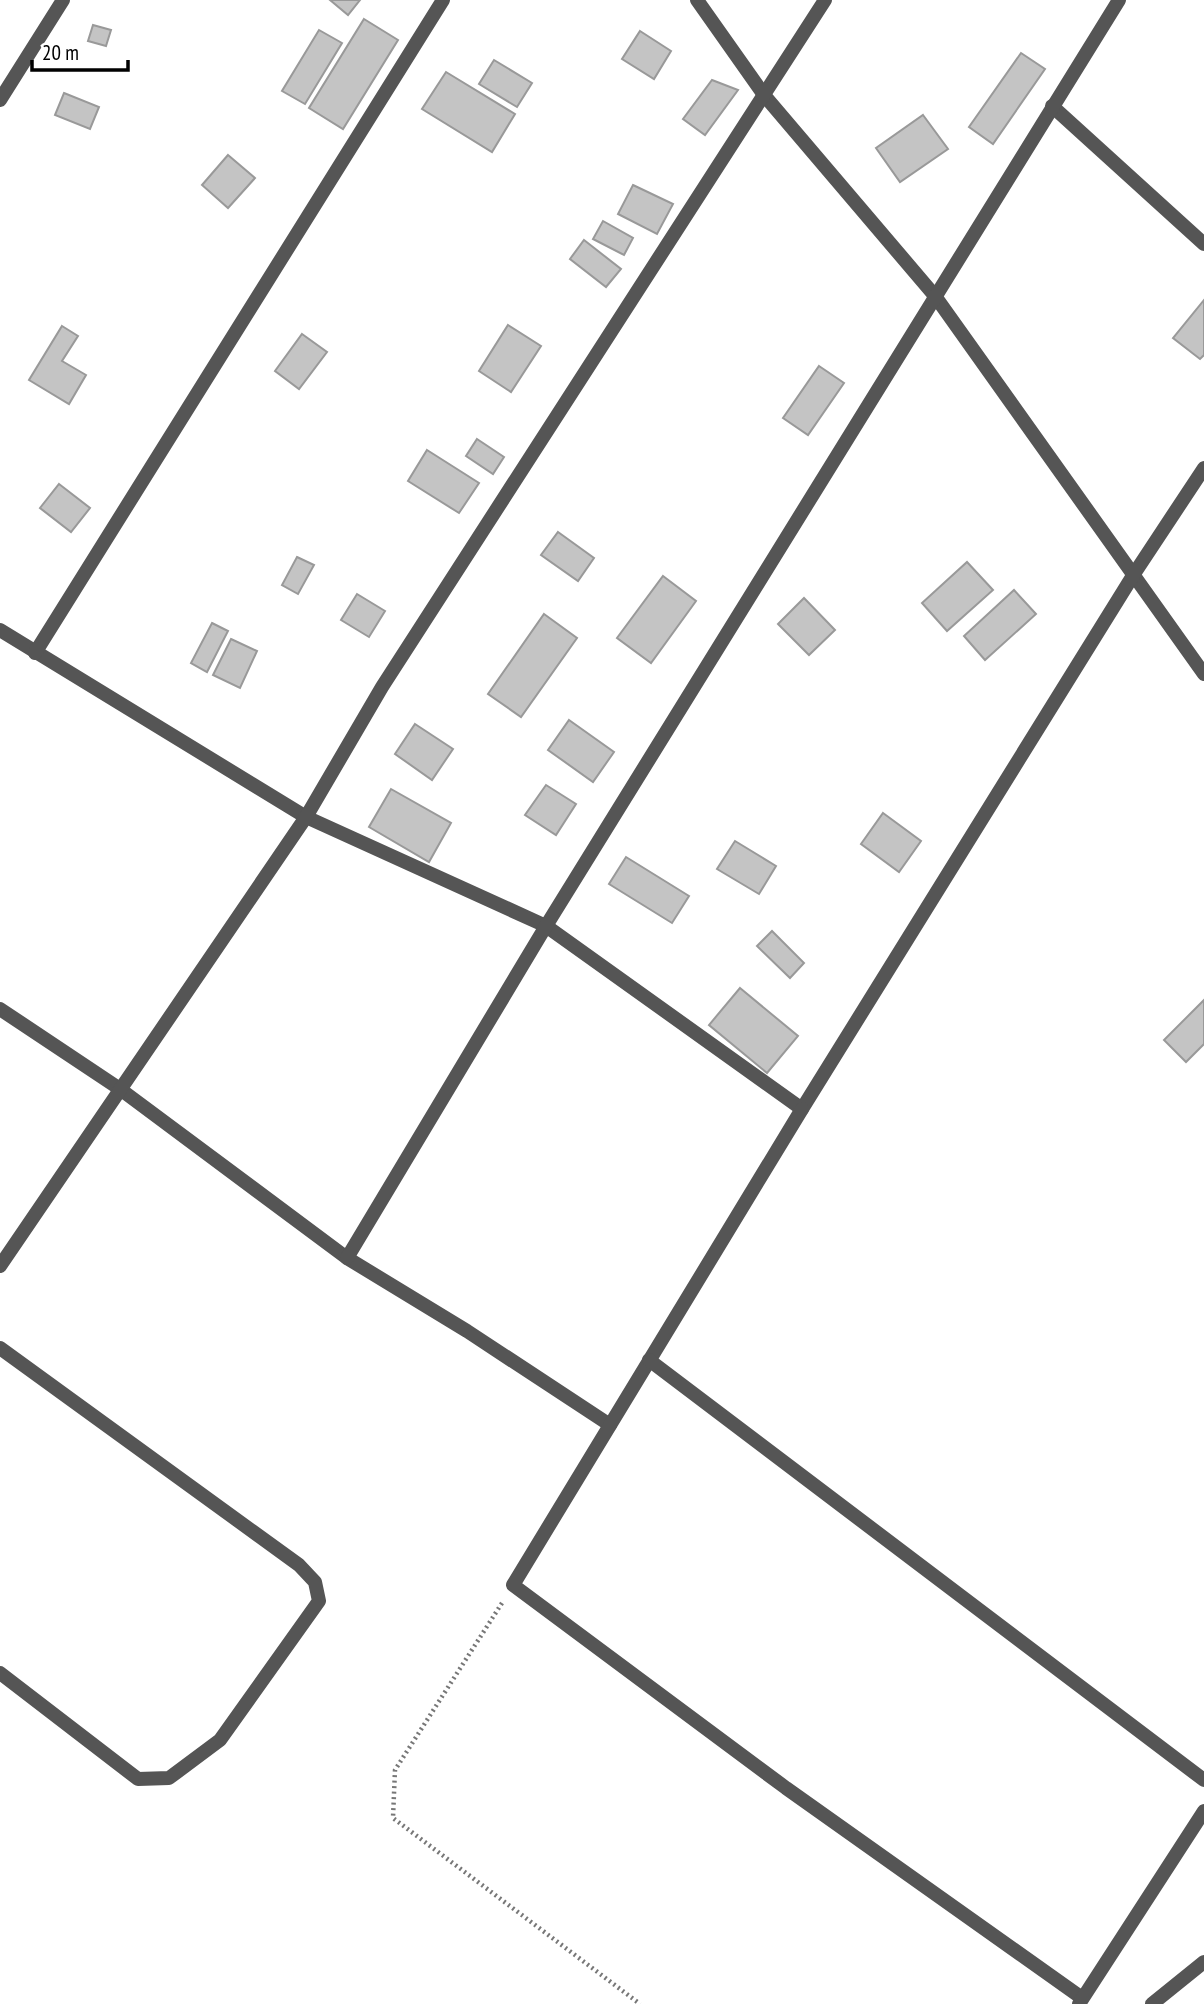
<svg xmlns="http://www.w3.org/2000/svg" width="1204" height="2004" viewBox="0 0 1204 2004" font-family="'PT Sans Narrow',sans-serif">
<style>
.building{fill:#c4c4c4;stroke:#999;stroke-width:2}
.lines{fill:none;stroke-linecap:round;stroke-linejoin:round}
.path{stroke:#777;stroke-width:4.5;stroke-dasharray:2 3.5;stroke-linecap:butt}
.minor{stroke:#555;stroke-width:14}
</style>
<rect width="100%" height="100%" fill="#fff"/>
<!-- building -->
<g class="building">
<path d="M330,0H360L348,15Z"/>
<path d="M364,19L398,40L343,129L309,108Z"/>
<path d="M93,25L111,30L106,46L88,41Z"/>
<path d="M319,30L342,43L305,104L282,91Z"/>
<path d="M640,31L671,51L654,79L622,59Z"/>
<path d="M1021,53L1045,69L993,144L969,127Z"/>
<path d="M494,60L532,83L517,107L479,84Z"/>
<path d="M446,72L515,114L492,152L422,109Z"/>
<path d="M712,80L738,90L705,135L683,119Z"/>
<path d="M64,93L99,107L90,129L55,115Z"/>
<path d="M923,115L948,149L900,182L876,148Z"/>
<path d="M228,155L255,178L228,208L202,185Z"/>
<path d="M633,185L673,204L657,234L618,214Z"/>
<path d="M603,221L633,238L624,255L593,239Z"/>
<path d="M584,240L621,269L606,287L570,259Z"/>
<path d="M1204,300V355L1200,359L1173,338Z"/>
<path d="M508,325L541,346L511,392L479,371Z"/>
<path d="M62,326L78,336L62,361L86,375L69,404L29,380Z"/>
<path d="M302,334L327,352L299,389L275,371Z"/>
<path d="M819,366L844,383L808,435L783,418Z"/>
<path d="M477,439L504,457L493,474L466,456Z"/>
<path d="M427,450L479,483L459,513L408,481Z"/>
<path d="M59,484L90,508L71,532L40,508Z"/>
<path d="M558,532L594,558L578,581L541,555Z"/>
<path d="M297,557L314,565L298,594L282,585Z"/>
<path d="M967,562L993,590L947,631L922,603Z"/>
<path d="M663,576L696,601L651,663L617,638Z"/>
<path d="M1014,590L1036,614L985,660L964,636Z"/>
<path d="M357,594L385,611L369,637L341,620Z"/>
<path d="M804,598L835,630L809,655L778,624Z"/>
<path d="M544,614L577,638L521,717L488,694Z"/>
<path d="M212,623L228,631L207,672L191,663Z"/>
<path d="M231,639L257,651L240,688L213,675Z"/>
<path d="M569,720L614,752L593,782L548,750Z"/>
<path d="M415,724L453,749L432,780L395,754Z"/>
<path d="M546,785L576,804L556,835L525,815Z"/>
<path d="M391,789L451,823L429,862L369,827Z"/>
<path d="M883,813L921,841L899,872L861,844Z"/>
<path d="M735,841L776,866L759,894L717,869Z"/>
<path d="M626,857L689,896L672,923L609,884Z"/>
<path d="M772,931L804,963L790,978L757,946Z"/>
<path d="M740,988L798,1036L767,1073L709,1025Z"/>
<path d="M1204,1000V1044L1186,1062L1164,1040Z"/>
</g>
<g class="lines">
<!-- path -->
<path class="path" d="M502,1603L395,1770L393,1818L640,2004"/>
<!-- minor -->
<g class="minor">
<path d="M697,0L764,95L935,296L1204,674"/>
<path d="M0,100L63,0"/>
<path d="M1052,106L1204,244"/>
<path d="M0,630L306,817L546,926L802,1109L1134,574L1204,468"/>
<path d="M35,653L443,0"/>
<path d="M0,1009L120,1089L347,1258L467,1331L610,1425"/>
<path d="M802,1109L513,1585L786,1788L1082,1998"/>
<path d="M347,1258L546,926L1119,0"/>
<path d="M0,1266L306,817L382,687L825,0"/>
<path d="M0,1348L299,1565L315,1582L319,1601L220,1740L169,1778L138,1779L0,1673"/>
<path d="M649,1360L1204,1780"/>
<path d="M1079,2004L1204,1811"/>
<path d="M1152,2004L1204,1962"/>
</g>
</g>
<!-- scale -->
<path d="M32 60v10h96v-10" fill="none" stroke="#000000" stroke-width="3.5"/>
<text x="42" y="60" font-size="21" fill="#000000" stroke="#ffffff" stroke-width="5" paint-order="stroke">20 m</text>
</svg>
